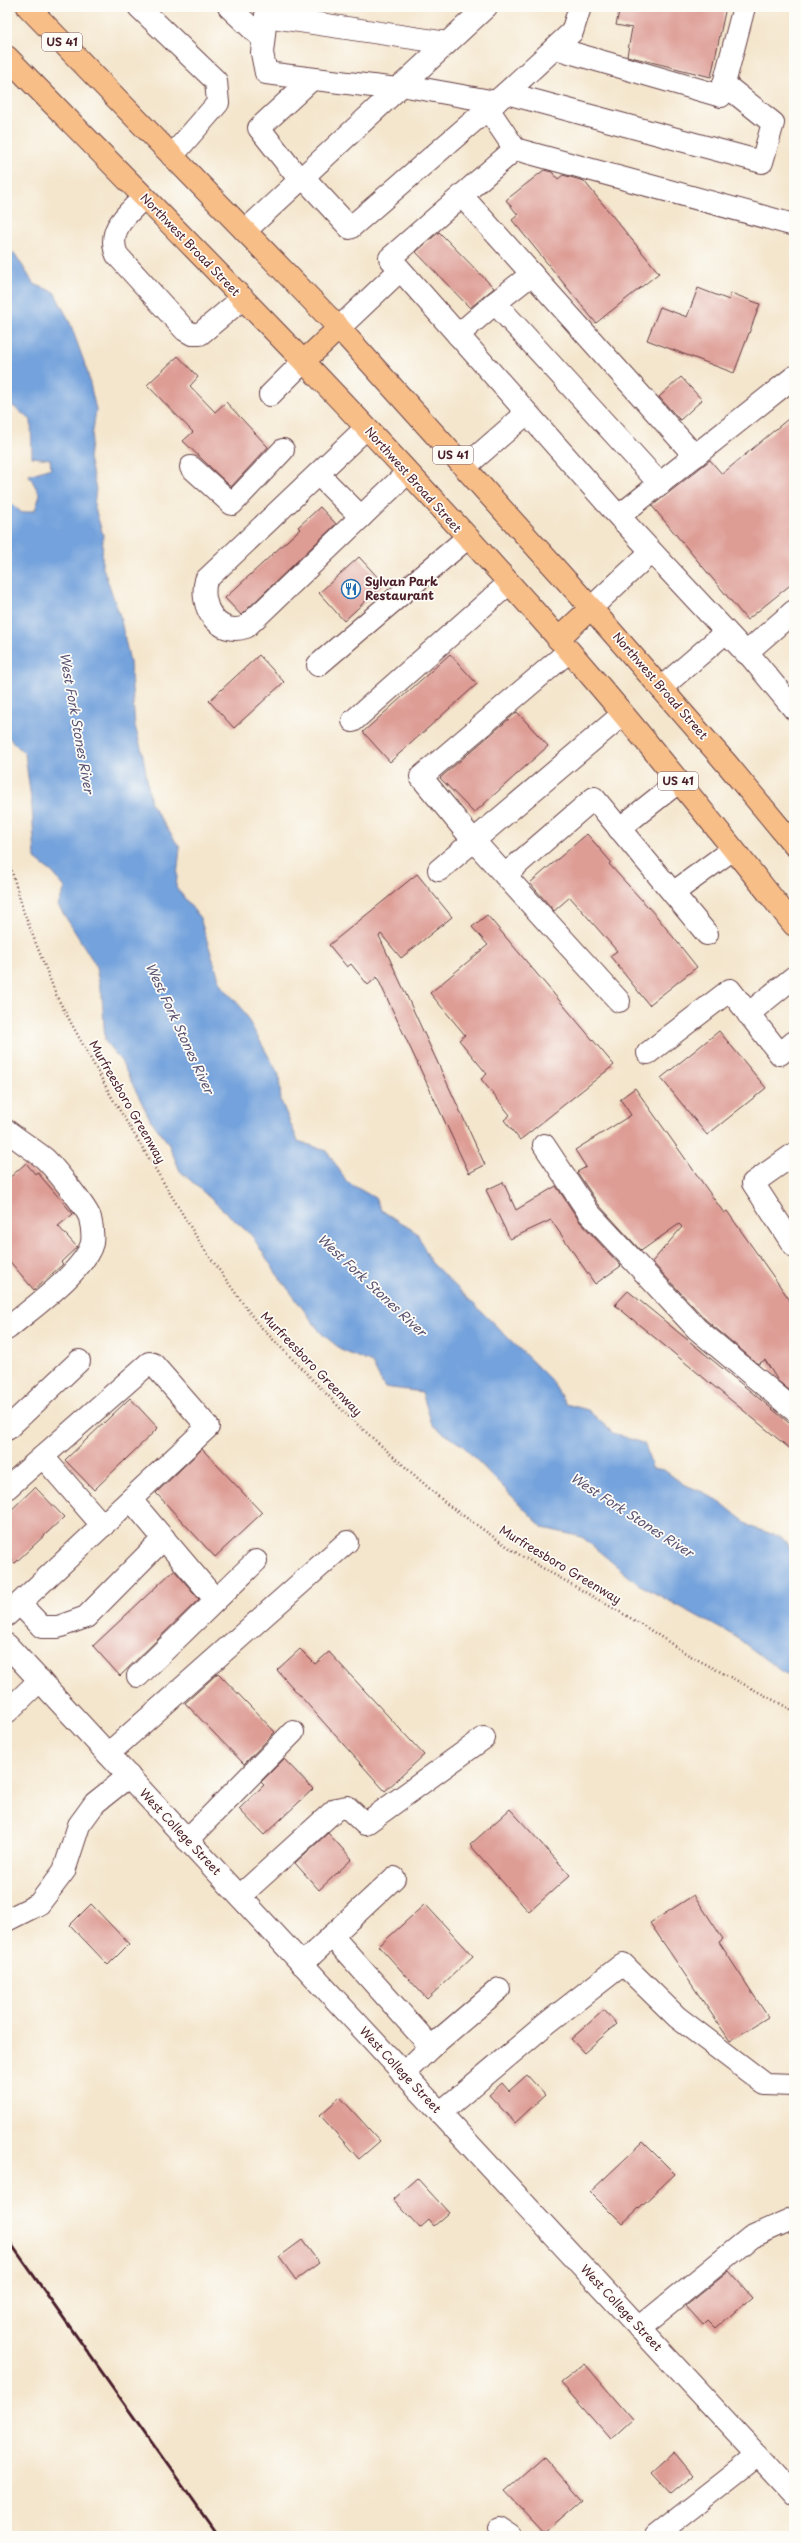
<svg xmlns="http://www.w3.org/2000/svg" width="801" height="2543" viewBox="0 0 801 2543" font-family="'Playpen Sans',sans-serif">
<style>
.water{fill:#73a2dc;stroke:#5e6084}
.building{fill:#dd9c94}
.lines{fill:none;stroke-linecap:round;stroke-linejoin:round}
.minor-casing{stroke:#643d43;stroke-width:24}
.major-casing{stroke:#643d43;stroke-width:24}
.path{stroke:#643d43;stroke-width:2.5;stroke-dasharray:1 3;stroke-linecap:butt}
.minor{stroke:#fff;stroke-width:22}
.major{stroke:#f7be88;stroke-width:22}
.rail{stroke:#4a1f2b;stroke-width:3}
.labels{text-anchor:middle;stroke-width:3.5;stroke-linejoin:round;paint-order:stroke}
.shield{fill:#fdfcf7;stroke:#806168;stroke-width:1}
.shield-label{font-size:11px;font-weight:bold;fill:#4a1f2b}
.street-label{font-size:12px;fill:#4a1f2b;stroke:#fdfcf7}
.poi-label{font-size:12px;font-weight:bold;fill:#4a1f2b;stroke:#fdfcf7;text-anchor:start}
.water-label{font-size:13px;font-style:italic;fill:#5a5372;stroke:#fdfcf7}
</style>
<rect width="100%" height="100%" fill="#fdfcf7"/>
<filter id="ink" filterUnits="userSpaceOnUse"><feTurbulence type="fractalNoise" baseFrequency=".025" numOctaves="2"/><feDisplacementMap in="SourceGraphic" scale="8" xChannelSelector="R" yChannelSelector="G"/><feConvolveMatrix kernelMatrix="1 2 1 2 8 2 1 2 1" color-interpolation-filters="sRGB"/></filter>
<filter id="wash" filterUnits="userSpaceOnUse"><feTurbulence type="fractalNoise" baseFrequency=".012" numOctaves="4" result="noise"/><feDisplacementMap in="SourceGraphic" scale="16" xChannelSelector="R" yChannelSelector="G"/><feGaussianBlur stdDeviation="0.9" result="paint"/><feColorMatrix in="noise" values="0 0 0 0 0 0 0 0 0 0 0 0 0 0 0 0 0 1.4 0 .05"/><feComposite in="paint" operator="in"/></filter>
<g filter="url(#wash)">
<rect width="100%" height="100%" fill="#f4e6cd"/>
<!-- water -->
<path class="water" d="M7,249L15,254L34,284L54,292L69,320L87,370L96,410L89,458L96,489L94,505L103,535L102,565L120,616L130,662L135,726L143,755L151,804L180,848L176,887L200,918L221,985L241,1007L279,1075L281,1101L298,1141L327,1151L347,1182L375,1198L381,1210L417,1233L431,1262L551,1380L566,1404L588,1410L613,1433L645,1444L652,1468L664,1470L683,1484L705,1493L724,1505L751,1527L781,1537L794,1553V1677L782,1672L736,1637L638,1584L582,1537L543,1528L463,1446L432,1425L422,1392L384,1387L372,1363L343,1351L321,1333L276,1273L252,1236L180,1171L168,1143L150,1119L121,1061L105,1041L102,995L95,964L58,905L65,888L53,873L35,859L32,807L25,754L7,736V500L22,513L35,510L40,495L29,475L51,468L50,459L32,457L31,420L10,404L7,408Z"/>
<g id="blocks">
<!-- building -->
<g class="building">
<path d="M620,7H726L711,77L627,56L632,28L616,25Z"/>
<path d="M544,170L552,172L558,179L563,175L584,181L659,273L596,323L512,220L518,215L506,200Z"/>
<path d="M439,232L494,288L470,308L416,252Z"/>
<path d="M698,288L729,300L731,293L760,304L734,373L647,340L660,307L687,317Z"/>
<path d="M178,356L198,377L190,386L215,412L226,402L268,447L231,487L183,441L193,432L147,385Z"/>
<path d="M681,377L702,400L680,420L659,397Z"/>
<path d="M794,414V582L747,620L652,506L710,460L722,474Z"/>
<path d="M320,507L336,524L241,615L225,598L300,529L298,527Z"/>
<path d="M359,557L384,584L344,621L319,593Z"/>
<path d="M450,654L477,684L390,762L363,732Z"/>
<path d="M259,655L284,682L234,728L209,701Z"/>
<path d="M517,712L548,746L474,813L440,778Z"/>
<path d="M587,834L611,862L609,864L658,918L697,967L649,1005L610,956L617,951L570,897L554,911L530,883Z"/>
<path d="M417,874L452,917L401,958L381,934L379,936L485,1165L469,1173L377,977L368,985L351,964L347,967L329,945Z"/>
<path d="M487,915L614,1065L520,1140L504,1120L510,1115L481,1079L487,1074L459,1040L465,1035L430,993L488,945L472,927Z"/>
<path d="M719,1031L766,1088L707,1135L661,1078Z"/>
<path d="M635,1088L724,1213L727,1211L794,1306V1394L778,1381L765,1360L758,1364L706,1320L652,1262L682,1227L679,1224L641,1251L599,1205L577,1172L586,1167L575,1150L631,1115L620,1099Z"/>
<path d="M26,1163L35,1174L37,1172L73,1214L58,1226L77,1247L61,1262L63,1264L34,1290L7,1258V1180Z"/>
<path d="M503,1182L516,1210L556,1186L580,1222L621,1266L595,1284L551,1220L510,1239L486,1190Z"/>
<path d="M628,1291L794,1427V1452L615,1305Z"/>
<path d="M130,1398L158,1428L94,1490L65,1460Z"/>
<path d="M202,1449L262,1513L215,1557L156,1493Z"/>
<path d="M35,1487L64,1517L15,1563L7,1555V1514Z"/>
<path d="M174,1570L199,1599L120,1676L93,1646Z"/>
<path d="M300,1649L315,1664L329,1652L424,1755L385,1791L277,1670Z"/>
<path d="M218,1673L275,1732L244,1764L185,1703Z"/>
<path d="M284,1759L313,1789L264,1835L239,1809L264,1785L261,1782Z"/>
<path d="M510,1809L570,1875L529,1912L470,1845Z"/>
<path d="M328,1833L352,1859L319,1890L295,1863Z"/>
<path d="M694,1895L723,1939L719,1942L768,2017L730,2041L650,1923Z"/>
<path d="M91,1904L129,1944L108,1965L70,1925Z"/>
<path d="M425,1904L473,1956L427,1999L379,1946Z"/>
<path d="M604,2010L617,2024L584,2053L571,2039Z"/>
<path d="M527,2075L545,2095L515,2123L489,2095L502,2083L509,2091Z"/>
<path d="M340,2097L380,2141L359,2159L320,2115Z"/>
<path d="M643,2142L675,2174L622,2224L590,2192Z"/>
<path d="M417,2178L449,2213L434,2226L429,2220L420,2228L393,2199Z"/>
<path d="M302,2240L319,2263L296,2280L279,2257Z"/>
<path d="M729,2271L752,2297L715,2329L707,2321L703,2325L686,2306Z"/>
<path d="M585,2364L632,2419L610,2439L561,2383Z"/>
<path d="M674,2452L693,2475L670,2494L651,2473Z"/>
<path d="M544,2457L582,2500L544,2533L505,2491Z"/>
</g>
</g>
</g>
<g filter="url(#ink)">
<use href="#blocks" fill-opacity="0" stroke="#643d43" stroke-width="1"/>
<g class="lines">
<!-- minor casing -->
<g class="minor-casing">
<g id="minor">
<path d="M139,7L216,81L218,103L172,156"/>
<path d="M229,7L263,39"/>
<path d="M267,7L262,53L266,73L397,89"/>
<path d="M266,16L447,43"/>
<path d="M555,48L721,96L724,84"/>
<path d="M401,85L496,102"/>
<path d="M506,93L572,32L580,7"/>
<path d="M488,109L515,149L390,258L613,510L746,653L794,611"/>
<path d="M515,149L794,225"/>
<path d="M303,177L350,228L506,93L762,162L773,123L724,84L744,7"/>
<path d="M300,180L259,128L312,79"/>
<path d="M462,196L532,274L495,303L660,484"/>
<path d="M144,197C128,214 106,229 117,255L185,330L192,334H200L243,298"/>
<path d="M245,231L486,7"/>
<path d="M532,274L695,456"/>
<path d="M339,328L400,270"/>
<path d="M458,335L495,303"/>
<path d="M270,395L304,361"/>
<path d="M366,428L206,580C199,606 217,637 246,627L407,473"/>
<path d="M191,467L232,504L283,450"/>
<path d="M465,467L527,413"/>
<path d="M318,474L361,517"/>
<path d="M619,516L794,377"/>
<path d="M591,608L651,552"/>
<path d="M569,651L421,777L473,840L619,1001"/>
<path d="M747,652L794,709"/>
<path d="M318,665L467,538"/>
<path d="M661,688L726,632"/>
<path d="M353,721L508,584"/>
<path d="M619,829L678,782"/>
<path d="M439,870L622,715"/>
<path d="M505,875L594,798L707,934"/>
<path d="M673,893L733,849"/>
<path d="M748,1014L794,977"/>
<path d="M648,1053L730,990L780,1054L794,1042"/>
<path d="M7,1131C19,1140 32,1149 44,1158C53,1166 87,1208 90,1218C92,1226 93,1235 92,1243C85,1271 29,1310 7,1329"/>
<path d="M544,1145L589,1213L697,1329L794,1410"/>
<path d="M794,1154L753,1183L794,1246"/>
<path d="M7,1429L79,1361"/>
<path d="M43,1457L103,1526"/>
<path d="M7,1488L149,1363L153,1364L208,1427L7,1615"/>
<path d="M131,1500L215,1599"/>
<path d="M20,1604L42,1627H58L86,1617L164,1538"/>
<path d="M7,1645L794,2495"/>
<path d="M138,1676L256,1561"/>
<path d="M7,1712L40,1680"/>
<path d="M108,1754L347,1542"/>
<path d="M187,1840L293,1732"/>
<path d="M240,1896L336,1809L347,1807L365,1824L484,1738"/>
<path d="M7,1920L39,1904L64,1871L79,1825L95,1803L129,1776"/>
<path d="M332,1936L431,2047"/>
<path d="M302,1964L394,1878"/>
<path d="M403,2074L431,2047L499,1989"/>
<path d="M440,2113L546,2024L623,1964L677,2017L765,2084L794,2085"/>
<path d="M639,2328L751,2237L794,2218"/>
<path d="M499,2528L511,2536"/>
<path d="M656,2536L758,2456"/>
</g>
</g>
<!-- major casing -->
<g class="major-casing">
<g id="major">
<path d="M28,7L339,328L591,608L727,764L794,845"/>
<path d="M7,57C194,248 382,437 558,638C640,731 717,829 794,925"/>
<path d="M304,361L339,328"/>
<path d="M558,639L591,608"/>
</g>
</g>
<!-- path -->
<path class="path" d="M7,855L24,913L57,997L111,1096L202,1246L257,1323L349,1417L448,1505L518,1554L641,1624L687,1654L794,1711"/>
<!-- minor -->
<use href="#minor" class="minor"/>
<!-- major -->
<use href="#major" class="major"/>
<!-- rail -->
<path class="rail" d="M7,2238L218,2536"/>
</g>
</g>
<!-- icons -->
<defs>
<g id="restaurant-ring" transform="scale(1)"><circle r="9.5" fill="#fdfcf7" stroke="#1f6fb2" stroke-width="1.5"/><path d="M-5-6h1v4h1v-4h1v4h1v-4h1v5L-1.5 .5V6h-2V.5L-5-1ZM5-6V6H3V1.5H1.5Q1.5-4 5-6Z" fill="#1f6fb2"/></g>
</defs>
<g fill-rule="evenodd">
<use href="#restaurant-ring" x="351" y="589"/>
</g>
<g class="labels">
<!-- shield labels -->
<g class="shield">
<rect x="42" y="33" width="40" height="18" rx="3"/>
<rect x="433" y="446" width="40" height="18" rx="3"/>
<rect x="658" y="772" width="40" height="18" rx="3"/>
</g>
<g class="shield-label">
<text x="62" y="46">US 41</text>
<text x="453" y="459">US 41</text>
<text x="678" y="785">US 41</text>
</g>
<!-- street labels -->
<g class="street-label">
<text transform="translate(190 245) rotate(46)" y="4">Northwest Broad Street</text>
<text transform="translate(413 480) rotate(48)" y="4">Northwest Broad Street</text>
<text transform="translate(660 686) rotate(49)" y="4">Northwest Broad Street</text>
<text transform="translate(127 1102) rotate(60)" y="4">Murfreesboro Greenway</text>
<text transform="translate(311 1364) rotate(46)" y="4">Murfreesboro Greenway</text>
<text transform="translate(560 1565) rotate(31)" y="4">Murfreesboro Greenway</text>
<text transform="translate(180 1832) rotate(47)" y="4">West College Street</text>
<text transform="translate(400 2070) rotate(47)" y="4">West College Street</text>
<text transform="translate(621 2308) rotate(47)" y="4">West College Street</text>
</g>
<!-- poi labels -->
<g class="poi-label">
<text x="365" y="586">Sylvan Park<tspan x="365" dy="14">Restaurant</tspan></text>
</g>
<!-- water labels -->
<g class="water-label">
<text transform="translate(77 723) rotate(80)" y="5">West Fork Stones River</text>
<text transform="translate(180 1028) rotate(65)" y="5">West Fork Stones River</text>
<text transform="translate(372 1285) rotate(43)" y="5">West Fork Stones River</text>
<text transform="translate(632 1515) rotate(33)" y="5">West Fork Stones River</text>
</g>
</g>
<!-- margin -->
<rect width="801" height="2543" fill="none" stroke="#fdfcf7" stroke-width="24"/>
</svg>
